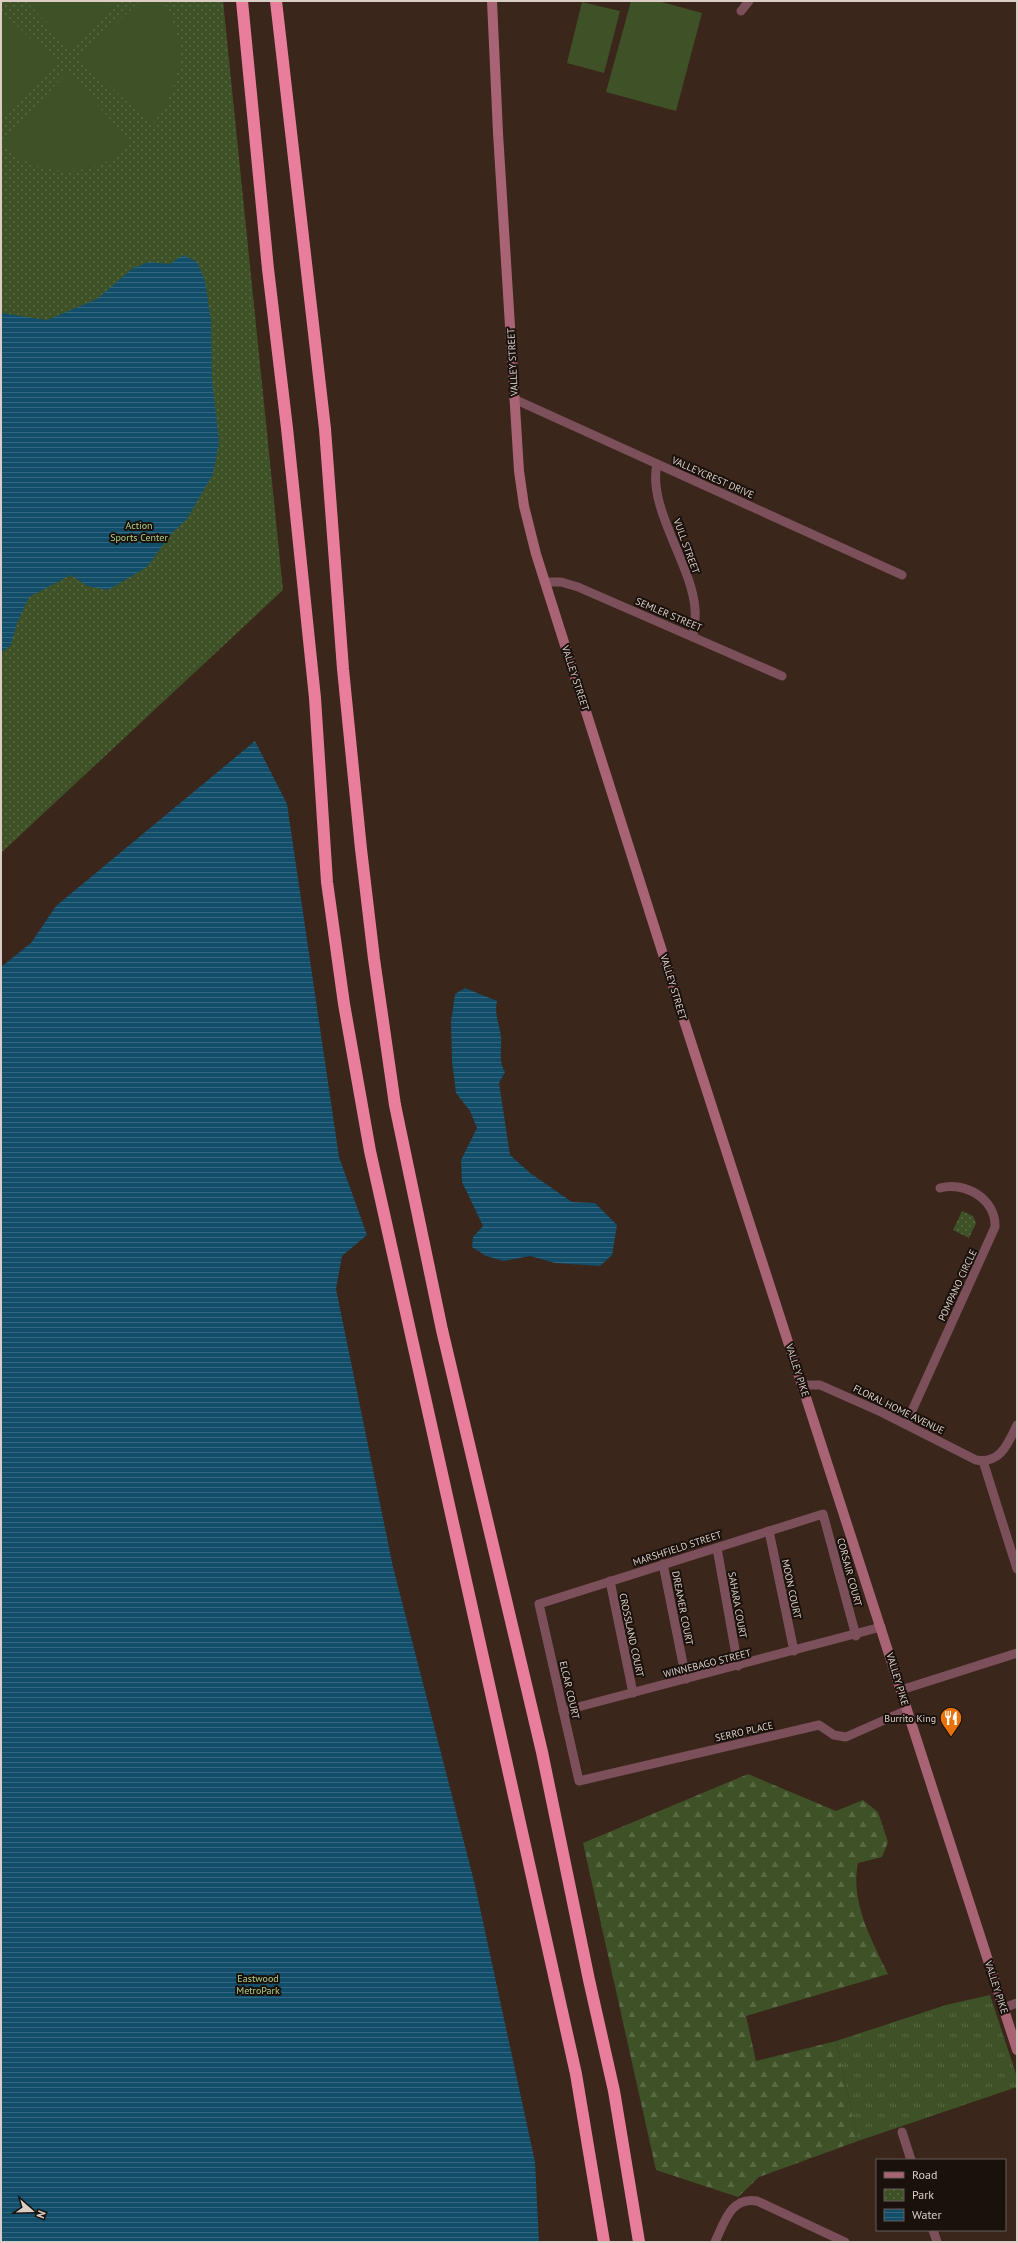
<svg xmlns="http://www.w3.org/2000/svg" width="1018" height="2243" viewBox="0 0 1018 2243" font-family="'PT Sans',sans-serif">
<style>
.grass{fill:url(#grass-tufts)}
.forest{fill:url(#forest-firs)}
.park{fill:url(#park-dots)}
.pitch{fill:#3f5227}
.water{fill:url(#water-rules)}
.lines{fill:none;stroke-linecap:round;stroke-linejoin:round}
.street{stroke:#7c505b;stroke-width:9}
.secondary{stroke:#a86375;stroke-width:10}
.highway{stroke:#e97e9c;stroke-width:12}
.labels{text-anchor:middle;stroke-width:4;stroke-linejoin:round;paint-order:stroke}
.street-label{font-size:10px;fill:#dbcec7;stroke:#1a110c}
.park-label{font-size:10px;fill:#afd187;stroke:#1a110c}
.poi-label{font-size:10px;fill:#dbcec7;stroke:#1a110c;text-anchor:end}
</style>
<defs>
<pattern id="grass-tufts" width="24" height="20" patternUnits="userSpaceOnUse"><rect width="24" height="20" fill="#3f5227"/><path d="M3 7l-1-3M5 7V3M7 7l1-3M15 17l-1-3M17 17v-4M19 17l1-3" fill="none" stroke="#5a6a45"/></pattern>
<pattern id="forest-firs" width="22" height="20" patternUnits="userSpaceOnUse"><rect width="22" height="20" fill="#3f5227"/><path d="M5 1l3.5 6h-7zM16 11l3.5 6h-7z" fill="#5a6a45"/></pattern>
<pattern id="park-dots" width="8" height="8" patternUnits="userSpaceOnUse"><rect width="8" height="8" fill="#3f5227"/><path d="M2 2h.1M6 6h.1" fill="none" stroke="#5a6a45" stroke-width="1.8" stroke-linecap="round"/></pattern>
<pattern id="water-rules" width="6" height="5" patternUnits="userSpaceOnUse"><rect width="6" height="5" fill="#124e6a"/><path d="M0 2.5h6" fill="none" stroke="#34667e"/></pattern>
</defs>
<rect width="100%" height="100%" fill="#3a261a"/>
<!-- grass -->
<path class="grass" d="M990,1995L1017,2077V2087L858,2141L836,2041L946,2005Z"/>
<!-- forest -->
<path class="forest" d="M748,1774L836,1811L863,1800L878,1812L888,1842L882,1857L858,1863C850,1902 872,1941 888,1974L746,2016L756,2061L836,2041L858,2141L759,2177L738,2197L656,2170L583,1843Z"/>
<!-- park -->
<g class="park">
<path d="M1,1H223L283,590L1,853Z"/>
<path d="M962,1211L973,1216L976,1223L969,1238L953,1230Z"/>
</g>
<!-- pitch -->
<g class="pitch">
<path d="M26,1H116L71,50Z"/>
<path d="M140,1H163C190,45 182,86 152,125L79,58Z"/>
<path d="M631,1H658L702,13L676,111L606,92Z"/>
<path d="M582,2L620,11L604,73L567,63Z"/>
<path d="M1,11L59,64L1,115Z"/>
<path d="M68,71L131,143C96,181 38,178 1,145Z"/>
</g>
<!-- water -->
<g class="water">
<path d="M183,255L197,262L205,281L211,321L212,379L219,442L213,474L187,519L171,534L147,567L108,590L87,586L71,575L29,597L17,623L11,645L1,653V313L47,320L97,299L133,268L149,262L170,264Z"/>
<path d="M255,741L287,804L339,1157L367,1235L342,1256L336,1289L393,1567L475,1885L535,2162L539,2242H1V967L31,943L56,906Z"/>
<path d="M465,988L497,1001C494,1018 500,1023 501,1038C502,1051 498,1061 505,1072L499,1083L510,1155L530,1173L572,1202L595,1203L617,1225L612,1255L600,1266L555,1263L530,1256L504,1261L486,1256L472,1247L473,1237L483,1226L462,1182L461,1160L477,1128L470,1111L456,1093L452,1061L451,1022L455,994Z"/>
</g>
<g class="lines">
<!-- street -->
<g class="street">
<path d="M741,11L749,1"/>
<path d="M514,399L902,575"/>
<path d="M657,464C647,508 692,564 695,609C696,618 694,627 693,637"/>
<path d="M545,582H561L578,587L782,676"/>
<path d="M803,1385H820L881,1412L976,1460C1001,1464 1008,1443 1017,1425"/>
<path d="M906,1424L995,1227C996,1199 965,1181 940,1188"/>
<path d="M983,1461L1017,1569"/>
<path d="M769,1531L794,1651"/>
<path d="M717,1548L738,1666"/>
<path d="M663,1564L686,1679"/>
<path d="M610,1581L633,1693"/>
<path d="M856,1636L823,1514L539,1604L579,1781L819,1725L834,1735L846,1737L907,1710"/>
<path d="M901,1690L1017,1653"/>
<path d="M563,1711L881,1627"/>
<path d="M1003,2008L1017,2003"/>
<path d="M902,2132L911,2160"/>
<path d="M933,2230L937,2242"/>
<path d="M715,2242C724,2223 731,2196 757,2201L845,2242"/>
</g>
<!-- secondary -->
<path class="secondary" d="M492,1L498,133L519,471L524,506L536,554L681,1011L1017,2050"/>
<!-- highway -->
<g class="highway">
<path d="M242,1L268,269L287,428L315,698L327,882L344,1004L370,1151L576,2074L604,2242"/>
<path d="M276,1L325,429L343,669L361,849L374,959L395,1105L442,1330L542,1752L589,1980L614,2091L639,2242"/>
</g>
</g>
<!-- icons -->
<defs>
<g id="restaurant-pin" transform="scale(1.15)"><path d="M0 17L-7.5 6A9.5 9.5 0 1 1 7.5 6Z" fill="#e8710a" stroke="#1a110c"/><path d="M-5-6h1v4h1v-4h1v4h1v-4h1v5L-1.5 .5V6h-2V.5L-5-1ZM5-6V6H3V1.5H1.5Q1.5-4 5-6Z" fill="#fff"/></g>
</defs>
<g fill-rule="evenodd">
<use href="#restaurant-pin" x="951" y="1718"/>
</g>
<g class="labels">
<!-- street labels -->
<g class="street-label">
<text transform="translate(512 362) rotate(-93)" y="4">VALLEY STREET</text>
<text transform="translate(713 477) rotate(24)" y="4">VALLEYCREST DRIVE</text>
<text transform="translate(687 546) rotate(70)" y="4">VULL STREET</text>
<text transform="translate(669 614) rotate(23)" y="4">SEMLER STREET</text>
<text transform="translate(576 678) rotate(72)" y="4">VALLEY STREET</text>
<text transform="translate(674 987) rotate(73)" y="4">VALLEY STREET</text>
<text transform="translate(957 1285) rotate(-65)" y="4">POMPANO CIRCLE</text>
<text transform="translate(798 1370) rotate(72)" y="4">VALLEY PIKE</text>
<text transform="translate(899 1409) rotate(26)" y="4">FLORAL HOME AVENUE</text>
<text transform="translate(677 1548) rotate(-18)" y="4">MARSHFIELD STREET</text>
<text transform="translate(850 1572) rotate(75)" y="4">CORSAIR COURT</text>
<text transform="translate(792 1589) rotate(78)" y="4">MOON COURT</text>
<text transform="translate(738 1605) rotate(80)" y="4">SAHARA COURT</text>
<text transform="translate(683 1608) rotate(79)" y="4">DREAMER COURT</text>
<text transform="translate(632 1635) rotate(78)" y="4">CROSSLAND COURT</text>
<text transform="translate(707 1663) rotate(-14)" y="4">WINNEBAGO STREET</text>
<text transform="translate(898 1679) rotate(73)" y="4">VALLEY PIKE</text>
<text transform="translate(570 1690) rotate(77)" y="4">ELCAR COURT</text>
<text transform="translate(744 1731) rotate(-13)" y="4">SERRO PLACE</text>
<text transform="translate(997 1987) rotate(72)" y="4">VALLEY PIKE</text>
</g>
<!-- park labels -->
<g class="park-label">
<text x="139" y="529">Action<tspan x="139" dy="12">Sports Center</tspan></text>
<text x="258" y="1982">Eastwood<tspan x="258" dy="12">MetroPark</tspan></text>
</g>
<!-- poi labels -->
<g class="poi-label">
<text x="936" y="1722">Burrito King</text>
</g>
</g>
<!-- border -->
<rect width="1018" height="2243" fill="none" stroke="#dbcec7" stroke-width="4"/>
<!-- legend -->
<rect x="876" y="2159" width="130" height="72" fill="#1a110c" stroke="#675d57"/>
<rect x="884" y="2172" width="20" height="6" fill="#a86375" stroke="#675d57"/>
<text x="912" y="2179" font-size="12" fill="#dbcec7">Road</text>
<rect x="884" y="2189" width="20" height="12" fill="url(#park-dots)" stroke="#675d57"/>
<text x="912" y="2199" font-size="12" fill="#dbcec7">Park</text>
<rect x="884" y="2209" width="20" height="12" fill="url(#water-rules)" stroke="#675d57"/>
<text x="912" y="2219" font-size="12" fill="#dbcec7">Water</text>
<!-- north arrow -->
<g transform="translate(32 2211) rotate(110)" stroke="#1a110c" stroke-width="3" paint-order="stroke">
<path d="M0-3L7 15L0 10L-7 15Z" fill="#dbcec7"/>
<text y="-6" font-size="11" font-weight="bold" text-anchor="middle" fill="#dbcec7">N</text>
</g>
</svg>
